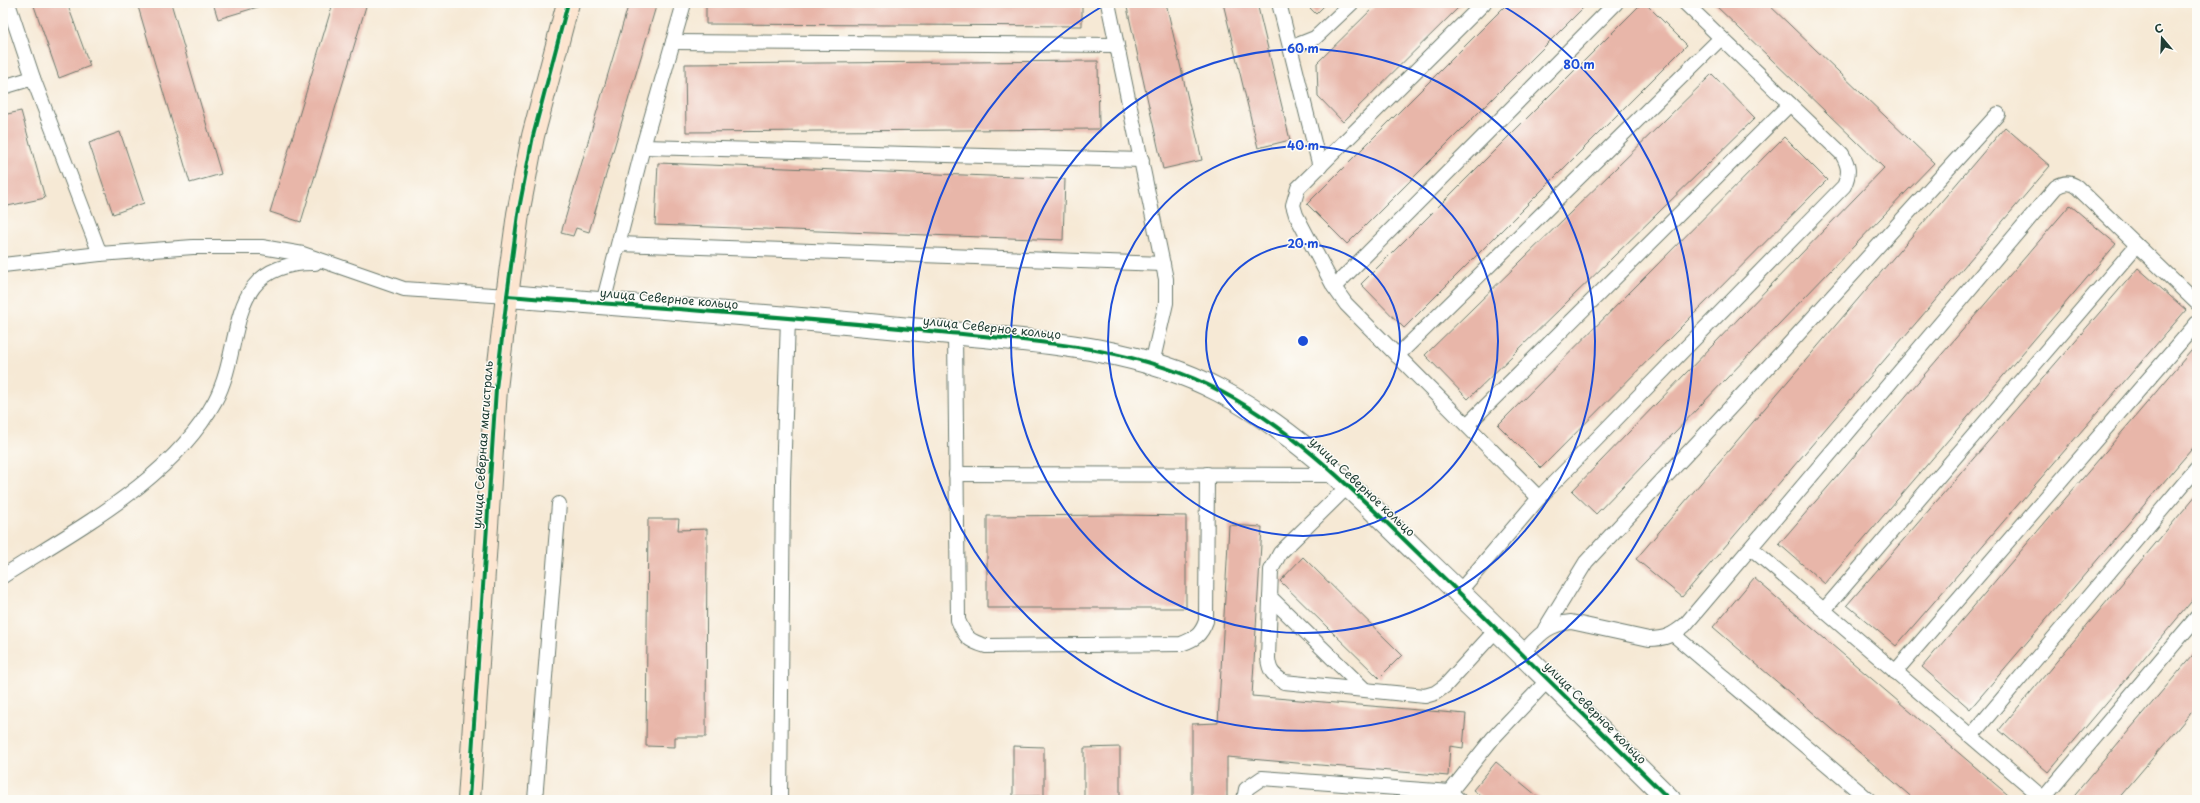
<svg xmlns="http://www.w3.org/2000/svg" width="2200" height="803" viewBox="0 0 2200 803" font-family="'Playpen Sans',sans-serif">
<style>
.building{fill:#e8b6a9}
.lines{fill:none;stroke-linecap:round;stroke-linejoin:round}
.lane-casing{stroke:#6a796c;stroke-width:16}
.street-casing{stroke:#6a796c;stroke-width:24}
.secondary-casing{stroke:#6a796c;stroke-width:24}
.lane{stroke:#fff;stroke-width:14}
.street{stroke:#fff;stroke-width:22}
.secondary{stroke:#fce5d0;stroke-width:22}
.cycleway-casing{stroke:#fdfcf7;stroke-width:6}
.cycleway{stroke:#00873e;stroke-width:4}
.ring{fill:none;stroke:#1d4ed8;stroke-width:2}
.labels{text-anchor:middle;stroke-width:3;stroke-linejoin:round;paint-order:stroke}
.street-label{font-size:12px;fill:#1f3d34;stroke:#fdfcf7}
.centre{fill:#1d4ed8;stroke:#fdfcf7;stroke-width:2}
.ring-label{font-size:12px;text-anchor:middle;font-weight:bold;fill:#1d4ed8;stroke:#fdfcf7;stroke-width:3;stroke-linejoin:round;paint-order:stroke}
</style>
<rect width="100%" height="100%" fill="#fdfcf7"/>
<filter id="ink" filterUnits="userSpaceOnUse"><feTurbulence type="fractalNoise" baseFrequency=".025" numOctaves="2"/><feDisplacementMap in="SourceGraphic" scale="8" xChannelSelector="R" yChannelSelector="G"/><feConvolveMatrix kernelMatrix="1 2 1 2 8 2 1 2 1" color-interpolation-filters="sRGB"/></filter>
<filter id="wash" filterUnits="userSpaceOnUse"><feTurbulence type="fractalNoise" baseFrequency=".012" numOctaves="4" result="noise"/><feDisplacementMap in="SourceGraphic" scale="16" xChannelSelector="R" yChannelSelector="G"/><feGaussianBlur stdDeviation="0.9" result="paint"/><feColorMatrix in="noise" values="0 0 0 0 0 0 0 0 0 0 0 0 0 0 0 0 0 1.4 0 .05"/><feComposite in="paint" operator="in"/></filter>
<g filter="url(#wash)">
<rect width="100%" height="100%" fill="#f6e9d5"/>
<g id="blocks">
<!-- building -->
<g class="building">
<path d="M33,3H67L90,66L59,78Z"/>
<path d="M137,3H171L221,174L190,183Z"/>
<path d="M213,3H271L218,19Z"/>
<path d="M333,3H367L301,222L270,212Z"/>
<path d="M629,3H657L589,232L576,228L573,236L561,233Z"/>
<path d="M706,3H1082V26L706,24Z"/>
<path d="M1126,3H1166L1202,160L1163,169Z"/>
<path d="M1223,3H1257L1290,140L1258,148Z"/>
<path d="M1305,3H1327L1316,14Z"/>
<path d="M1378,3H1463L1343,122L1318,96L1317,63Z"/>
<path d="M1508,3H1588L1347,244L1307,204Z"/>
<path d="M1642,3H1645L1687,45L1404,328L1361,284Z"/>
<path d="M1713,3H1767L1934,163L1596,514L1572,491L1884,168Z"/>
<path d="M1098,61L1099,129L686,132L685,64Z"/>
<path d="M1712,74L1755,118L1468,399L1425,355Z"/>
<path d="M21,111L45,198L3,207V115Z"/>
<path d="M2005,127L2050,166L1682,597L1636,559Z"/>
<path d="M120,132L144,203L113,214L89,143Z"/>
<path d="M1784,137L1827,180L1541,468L1498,425Z"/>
<path d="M658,163L1065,179L1063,240L655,225Z"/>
<path d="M2070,205L2116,244L1825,584L1779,544Z"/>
<path d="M2138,268L2186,310L1896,646L1847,605Z"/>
<path d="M2197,344V443L1970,709L1922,667Z"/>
<path d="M2197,494V595L2048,772L1999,730Z"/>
<path d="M1124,515L1186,516V608H987V516Z"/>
<path d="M648,519H679L678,530L707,529L706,737H675V747L646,746Z"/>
<path d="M1229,525L1262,527L1252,696L1466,714L1463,748L1450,746L1448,776L1227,757V800H1192V724L1218,723Z"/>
<path d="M1303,557L1402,655L1379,678L1280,581Z"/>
<path d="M1754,578L1791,610L2014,800H1915L1713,627Z"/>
<path d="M2197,650V706L2117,800H2070Z"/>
<path d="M1013,746L1044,747V796H1013Z"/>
<path d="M1120,747V800H1084V748Z"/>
<path d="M1496,762L1542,800H1486L1473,790Z"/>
</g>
</g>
</g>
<g filter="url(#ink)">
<use href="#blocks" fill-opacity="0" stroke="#6a796c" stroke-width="1"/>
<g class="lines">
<!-- lane casing -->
<g class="lane-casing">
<g id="lane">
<path d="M8,3L33,78L100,254"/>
<path d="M1108,3L1166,279V303L1152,364"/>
<path d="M1279,3L1320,167"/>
<path d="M1484,3L1298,188L1293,205L1296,215L1334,287L1346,304L1539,498"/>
<path d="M673,42L1117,45"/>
<path d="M1290,48L1315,38L1352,3"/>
<path d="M3,87L33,78"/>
<path d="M643,147L1142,160"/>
<path d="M619,244L1163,264"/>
<path d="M3,265L100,254L193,247H262L303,254L404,289L507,296"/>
<path d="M1334,287L1616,3"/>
<path d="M603,303L643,147L684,3"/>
<path d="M955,333L958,620C965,637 968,641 986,646L1181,644C1195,639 1201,635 1206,621L1207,474"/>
<path d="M1397,356L1721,38"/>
<path d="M1467,425L1790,104"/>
<path d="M956,474L1336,475"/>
<path d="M1348,486L1280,553L1271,570L1268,658C1269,671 1273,675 1284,682L1425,696L1435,693L1445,686L1497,629"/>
<path d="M1751,548L2043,798"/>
<path d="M3,576C76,529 172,480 215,401C246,343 222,262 315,263"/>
<path d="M1459,592L1539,498L1844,186C1850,173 1849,166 1842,154L1685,3"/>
<path d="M1270,597L1364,689"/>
<path d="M1824,610L2137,245"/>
<path d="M1545,629L1586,562L1781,353L1998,114"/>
<path d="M1674,635L1869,800"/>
<path d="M1521,654C1538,637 1546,624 1571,622L1649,639C1665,639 1673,635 1685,625L2056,187C2064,182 2070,182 2077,187L2197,303"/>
<path d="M1895,672L2197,323"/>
<path d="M1971,736L2197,468"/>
<path d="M535,800L559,504"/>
<path d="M780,800L783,481L788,318"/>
<path d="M1244,800L1246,789L1262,778L1450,792L1493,738L1548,680"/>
<path d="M1444,800L1450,792L1459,800"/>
<path d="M2042,800L2197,617"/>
</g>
</g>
<!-- street casing -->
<g class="street-casing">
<path id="street" d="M507,296C651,307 796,317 940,332C1034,341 1136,346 1220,391C1298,432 1359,496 1421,556C1505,636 1587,718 1670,800"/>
</g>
<!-- secondary casing -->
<g class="secondary-casing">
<path id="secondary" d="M469,800L496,389L507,296L518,214L533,136L568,3"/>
</g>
<!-- lane -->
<use href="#lane" class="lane"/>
<!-- street -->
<use href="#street" class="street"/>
<!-- secondary -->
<use href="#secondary" class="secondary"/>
<!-- cycleway casing -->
<g class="cycleway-casing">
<g id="cycleway">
<path d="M507,296C651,307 796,317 940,332C1034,341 1136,346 1220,391C1298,432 1359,496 1421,556C1505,636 1587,718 1670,800"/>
<path d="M469,800L496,389L507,296L518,214L533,136L568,3"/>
</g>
</g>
<!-- cycleway -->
<use href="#cycleway" class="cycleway"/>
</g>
</g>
<!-- distance rings -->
<g class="ring">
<circle cx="1303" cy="341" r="97"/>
<circle cx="1303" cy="341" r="195"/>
<circle cx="1303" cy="341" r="292"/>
<path d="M1498 3A390 390 0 1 1 1108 3"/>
</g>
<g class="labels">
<!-- street labels -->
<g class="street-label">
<text transform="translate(669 299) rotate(5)" y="4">улица Северное кольцо</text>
<text transform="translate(992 328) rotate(6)" y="4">улица Северное кольцо</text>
<text transform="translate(483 445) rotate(-86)" y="4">улица Северная магистраль</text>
<text transform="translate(1362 487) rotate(43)" y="4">улица Северное кольцо</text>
<text transform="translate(1595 713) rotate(45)" y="4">улица Северное кольцо</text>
</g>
</g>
<circle cx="1303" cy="341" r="6" class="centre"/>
<g class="ring-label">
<text x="1303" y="53">60 m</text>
<text x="1579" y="69">80 m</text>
<text x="1303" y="150">40 m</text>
<text x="1303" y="248">20 m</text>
</g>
<!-- margin -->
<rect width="2200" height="803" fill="none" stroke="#fdfcf7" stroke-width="16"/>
<!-- north arrow -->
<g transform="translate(2162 38) rotate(341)" stroke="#fdfcf7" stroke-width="3" paint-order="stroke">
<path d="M0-3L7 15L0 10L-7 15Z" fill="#1f3d34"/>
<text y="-6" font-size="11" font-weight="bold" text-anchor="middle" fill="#1f3d34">С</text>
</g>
</svg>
